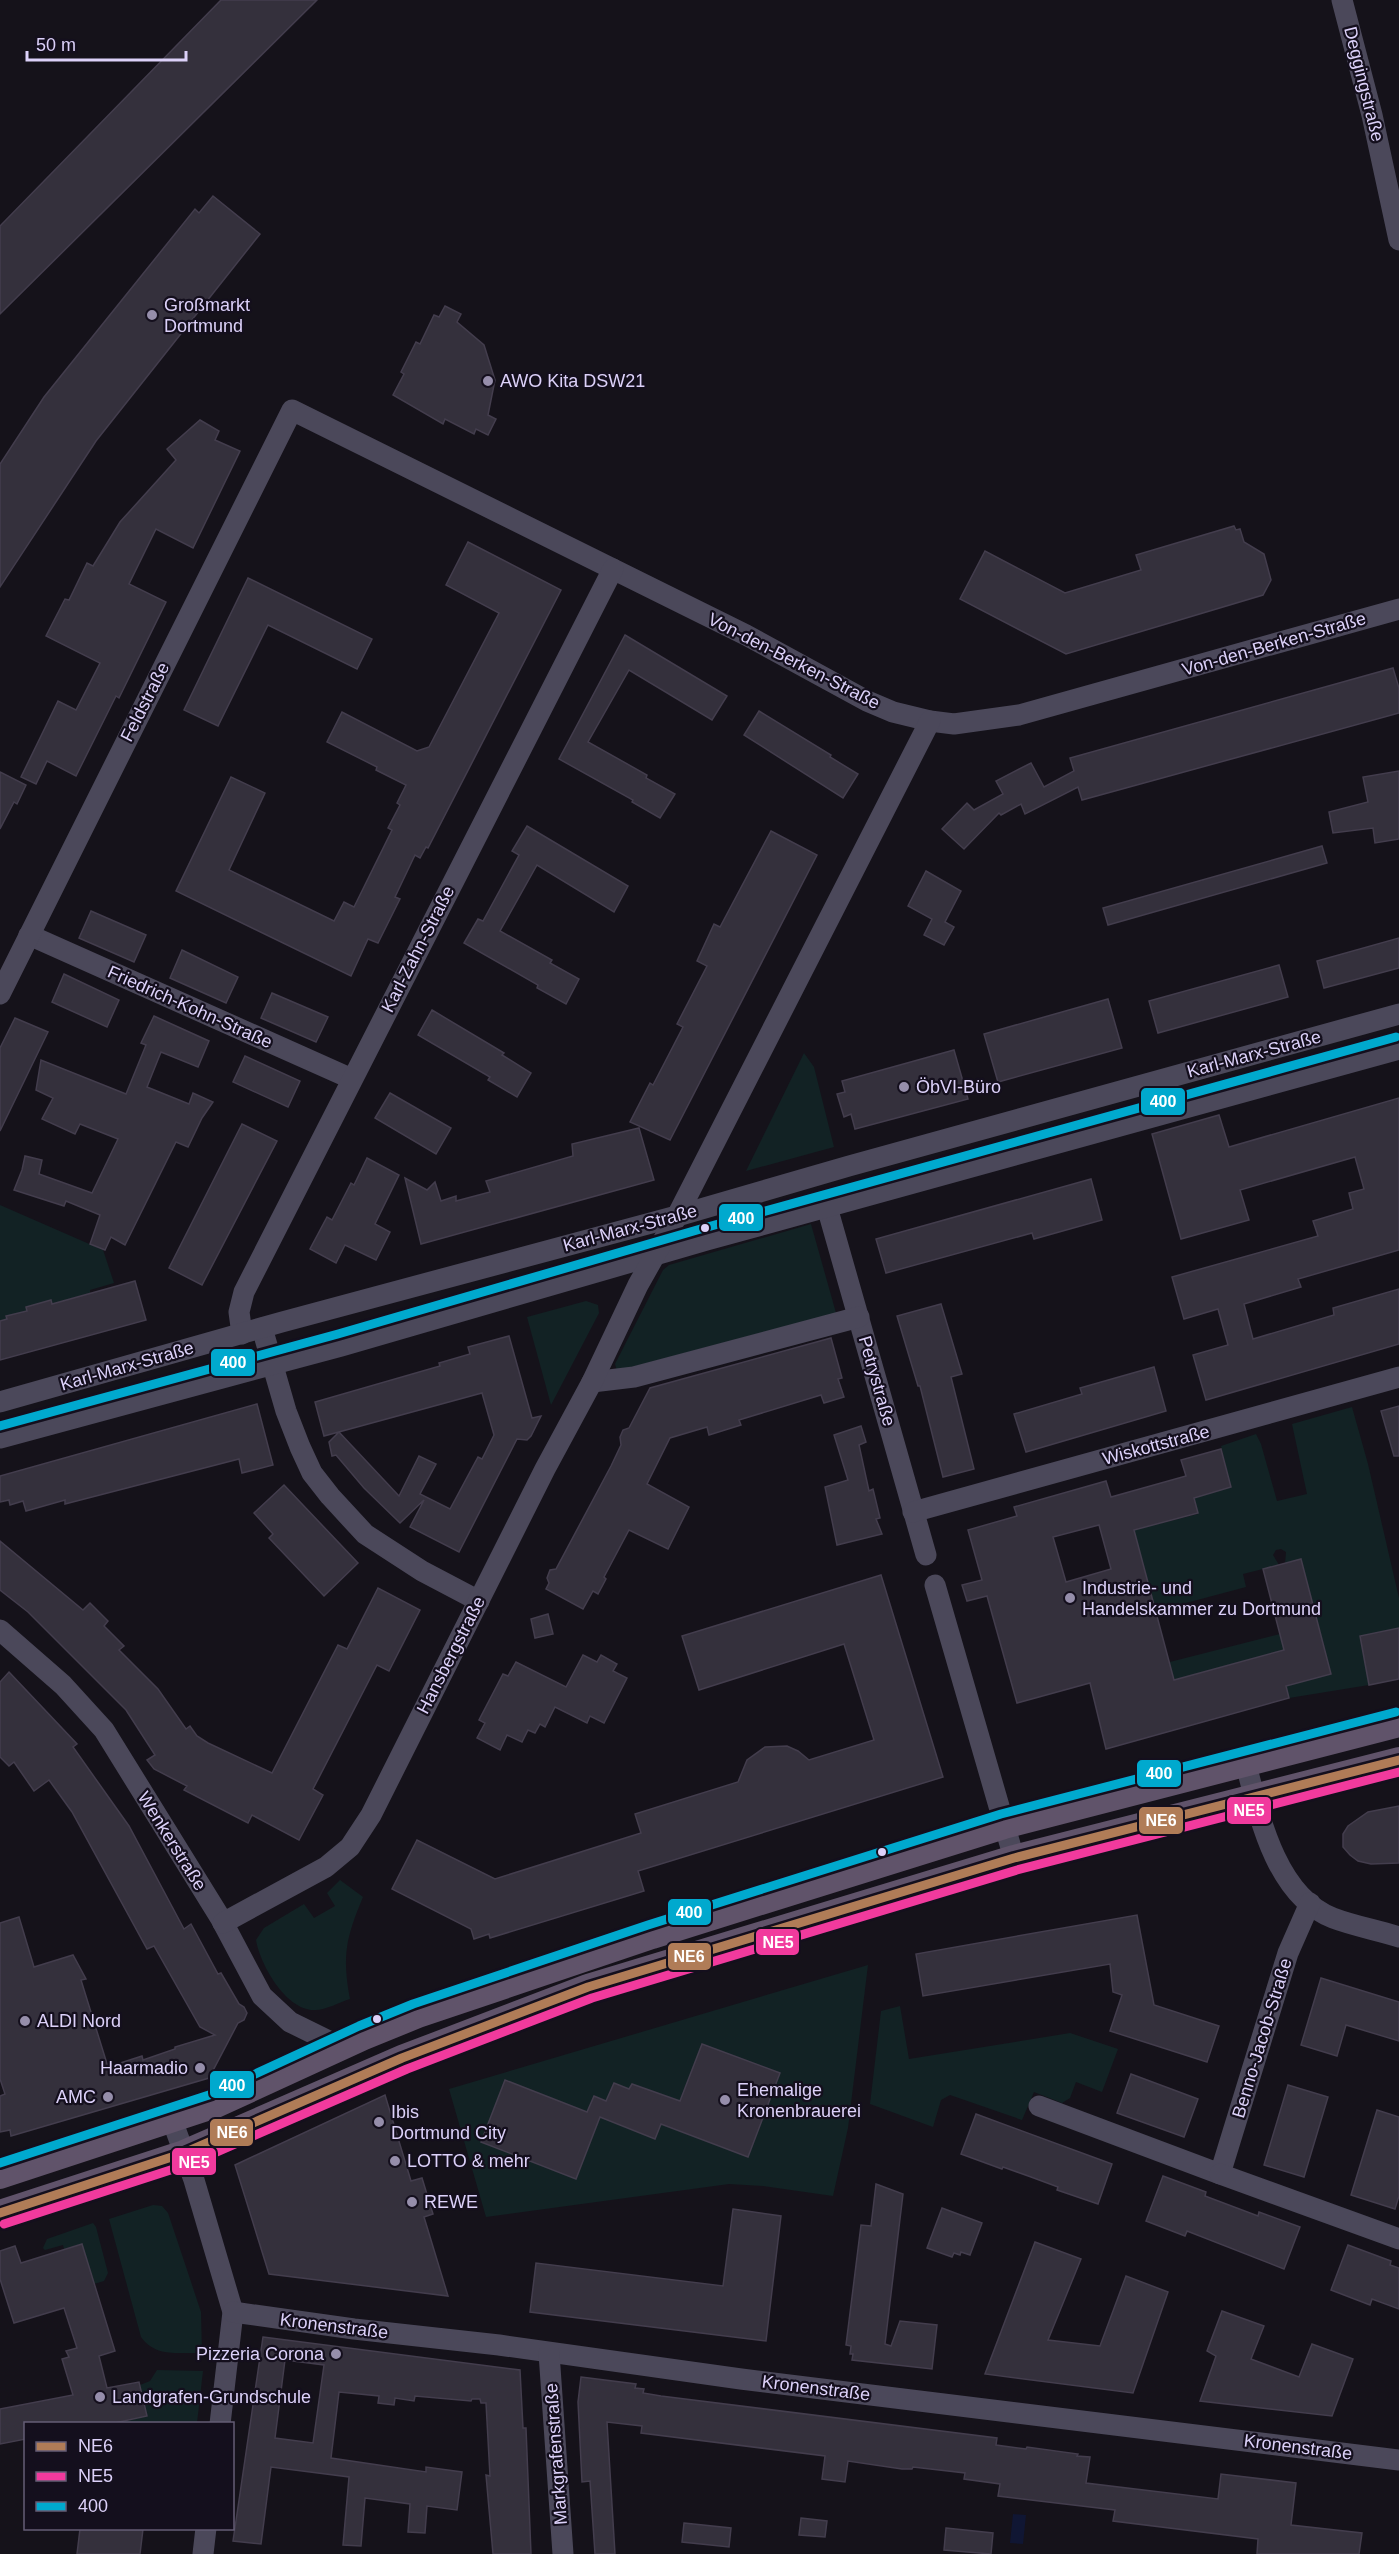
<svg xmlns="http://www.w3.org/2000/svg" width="1399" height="2554" viewBox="0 0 1399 2554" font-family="Arial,sans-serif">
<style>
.green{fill:#122224}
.water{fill:#101633}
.building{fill:#34303c;stroke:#433d4d;stroke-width:1.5;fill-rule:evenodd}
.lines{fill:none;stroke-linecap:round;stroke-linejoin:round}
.minor{stroke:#4b485a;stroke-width:21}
.major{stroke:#60536a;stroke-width:26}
.bus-1-casing{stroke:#140f1d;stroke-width:14}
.bus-2-casing{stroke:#140f1d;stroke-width:14}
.bus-3-casing{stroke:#140f1d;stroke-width:14}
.bus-1{stroke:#b07c57;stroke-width:9}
.bus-2{stroke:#f13a9d;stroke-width:9}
.bus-3{stroke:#00a9ce;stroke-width:9}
.poi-dot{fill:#968eab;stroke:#140f1d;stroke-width:2}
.bus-dot{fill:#dcd1f9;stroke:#140f1d;stroke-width:2}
.labels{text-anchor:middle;stroke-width:4.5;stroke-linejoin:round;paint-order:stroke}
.street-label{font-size:18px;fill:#dcd1f9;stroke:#140f1d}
.poi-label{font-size:18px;fill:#dcd1f9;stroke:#140f1d;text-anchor:start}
.line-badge{stroke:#140f1d;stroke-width:2}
.badge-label{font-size:16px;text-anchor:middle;font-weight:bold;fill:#fff}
</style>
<rect width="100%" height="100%" fill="#15121a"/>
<!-- green -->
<g class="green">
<path d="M804,1053L814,1067L834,1147L746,1171Z"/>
<path d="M0,1205L103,1250L114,1283L90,1290V1293L52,1304L50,1301L26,1307L27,1311L7,1316V1319L0,1321Z"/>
<path d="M811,1224L836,1313L617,1371L615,1364L663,1270L669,1265Z"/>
<path d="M586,1301L598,1305L599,1313L551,1405L527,1317Z"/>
<path d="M1352,1407L1368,1464L1399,1598V1628L1360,1636L1369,1685L1289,1698L1286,1686L1331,1673L1301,1559L1285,1564L1286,1552L1281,1549L1276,1550L1273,1555L1279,1565L1243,1574L1246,1587L1156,1611L1130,1516L1158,1524L1198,1514L1194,1498L1231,1487L1221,1446L1256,1434L1261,1444L1277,1501L1307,1494L1292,1424Z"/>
<path d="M1280,1634L1284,1650L1159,1684L1154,1666Z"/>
<path d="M340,1880L363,1897C346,1938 342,1955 350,1999C340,2002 326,2010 315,2010C286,2011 260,1964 256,1940L264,1928L304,1904L314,1918L335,1906L327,1893Z"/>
<path d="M868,1965L848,2128L833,2196L763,2186L729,2184L486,2217L449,2089Z"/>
<path d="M900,2006L909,2059L1070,2033L1118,2049L1102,2092L1076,2082L1070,2098L1062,2103L1034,2092L1022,2120L950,2095L941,2100L933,2127L870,2104L881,2011Z"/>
<path d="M153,2205L162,2206L168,2213L201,2312L202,2353C179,2352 156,2358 141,2337L109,2219Z"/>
<path d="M93,2223L96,2227L108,2273L104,2281L94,2284L81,2244L64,2249L63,2245L45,2250L43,2248L47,2239Z"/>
<path d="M157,2370L203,2371L197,2423L114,2424L147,2416L140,2385L150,2381Z"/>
</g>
<!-- water -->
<path class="water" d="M1013,2514L1026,2515L1023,2544L1010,2543Z"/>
<!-- building -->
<g class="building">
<path d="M221,0H317L0,314V226Z"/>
<path d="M213,196L260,234L96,441L0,587V464L44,397L195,209L199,213Z"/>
<path d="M445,306L461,314L457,322L484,345L495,380L488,415L496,419L488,435L476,429L474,434L445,419L443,424L393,395L404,374L401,372L416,342L420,344L434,315L439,317Z"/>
<path d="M200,420L219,431L215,440L240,451L193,548L156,529L129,584L166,602L119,698L116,696L76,776L47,761L36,784L21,777L58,701L76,710L100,663L46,636L65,599L69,600L87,563L93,566L120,522L176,460L167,449Z"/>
<path d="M1234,526L1236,530L1240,529L1244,542L1264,554L1271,580L1263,595L1066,654L960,599L985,551L1065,593L1141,570L1136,555Z"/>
<path d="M468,542L561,590L428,848L426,847L420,858L415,855L395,897L400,899L378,943L368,939L351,976L176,891L231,777L265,793L229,870L334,921L344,902L354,907L392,830L388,828L400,805L397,803L406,785L376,770L377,767L327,742L342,712L417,751L429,747L499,613L446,585Z"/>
<path d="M248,578L372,639L357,669L268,625L218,726L184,710Z"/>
<path d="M625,635L727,696L712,720L629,670L588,742L647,775L646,778L675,794L660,818L632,802L633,800L559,759Z"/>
<path d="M1393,668L1399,688V713L1082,800L1078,787L1025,814L1021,804L1001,815L999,813L964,849L942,829L967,803L974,810L1003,794L996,781L1031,763L1044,787L1074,771L1070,758Z"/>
<path d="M759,711L831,755L830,757L858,774L843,798L744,735Z"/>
<path d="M1399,771V839L1375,843L1373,828L1333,833L1329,812L1368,802L1363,777Z"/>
<path d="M0,772L26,785L17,804L14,802L0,829Z"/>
<path d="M527,826L628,886L614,912L537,865L500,931L552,960L550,963L579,979L566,1004L537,988L538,985L464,943L478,919L483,921L519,855L512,851Z"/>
<path d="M771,831L817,855L670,1140L630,1122L650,1083L653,1085L683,1027L677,1024L707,966L697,961L714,924L720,927Z"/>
<path d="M1322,846L1327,863L1108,925L1103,908Z"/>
<path d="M926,871L961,891L945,922L954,927L944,945L924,935L932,919L908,906Z"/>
<path d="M91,911L146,935L134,962L79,938Z"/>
<path d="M1399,938V968L1324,988L1317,961Z"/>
<path d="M182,950L238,977L226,1003L170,978Z"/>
<path d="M1279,965L1288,997L1158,1033L1149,1001Z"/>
<path d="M64,974L119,1000L107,1027L52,1002Z"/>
<path d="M272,993L328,1017L316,1042L261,1018Z"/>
<path d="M1108,999L1122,1048L998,1082L984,1034Z"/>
<path d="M432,1010L504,1053L502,1055L531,1073L517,1097L488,1080L490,1077L418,1035Z"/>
<path d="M154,1016L209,1041L198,1067L161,1052L147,1087L189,1104L193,1093L213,1102L202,1118L188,1147L176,1142L125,1245L111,1237L105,1250L90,1244L100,1215L66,1201L64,1206L14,1190L22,1170L25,1156L42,1160L39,1174L92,1193L118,1139L80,1124L75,1134L42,1119L53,1098L36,1090L41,1060L126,1094L146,1045L141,1043Z"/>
<path d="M15,1018L48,1032L0,1131V1048Z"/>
<path d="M954,1050L968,1099L855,1129L851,1114L844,1117L837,1094L845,1092L842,1081Z"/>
<path d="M245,1056L300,1081L288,1107L233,1082Z"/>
<path d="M390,1093L451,1128L436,1154L375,1118Z"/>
<path d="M1399,1098V1250L1298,1279L1301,1287L1244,1304L1253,1339L1334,1315L1333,1308L1399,1289V1344L1206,1400L1193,1355L1228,1345L1218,1309L1184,1319L1172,1277L1318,1236L1313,1221L1353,1209L1349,1193L1364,1189L1355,1157L1240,1190L1249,1220L1181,1239L1152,1134L1219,1115L1229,1147Z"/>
<path d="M242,1124L277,1141L202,1285L169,1268Z"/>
<path d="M639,1128L654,1180L421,1244L405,1178L427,1190L435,1182L441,1201L456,1196V1201L490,1192L486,1181L573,1156L572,1144Z"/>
<path d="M367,1158L399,1175L375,1224L390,1232L376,1260L345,1245L336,1263L310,1249L327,1217L332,1220L351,1183L354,1185Z"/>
<path d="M1091,1179L1102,1220L1034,1239L1032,1233L886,1273L876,1239Z"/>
<path d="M135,1281L146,1320L0,1360V1321L7,1319L6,1316L27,1311L26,1307L51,1300L52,1304Z"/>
<path d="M941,1304L962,1374L951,1377L974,1469L943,1477L920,1386H918L897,1316Z"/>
<path d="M509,1336L532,1418L541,1416L531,1436L527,1440L517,1439L459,1552L410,1527L424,1500L400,1523L364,1488L336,1455L332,1456L329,1442L339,1432L399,1496L419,1456L436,1464L420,1494L450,1509L478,1457L482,1459L494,1435L482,1393L324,1436L315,1402L440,1366L439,1363L470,1354L468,1347Z"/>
<path d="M831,1338L839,1367L842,1378L838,1379L844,1397L824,1403L821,1395L739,1420L741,1425L709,1435L707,1427L670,1438L647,1484L689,1507L668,1549L629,1530L604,1577L606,1579L598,1594L593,1591L583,1609L546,1589L549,1583L547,1578L550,1570L556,1569L611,1466L621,1445L620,1437L623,1430L629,1428L650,1388Z"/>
<path d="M1154,1367L1166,1411L1026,1452L1014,1414L1082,1394L1080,1388Z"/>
<path d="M257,1404L273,1465L242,1473L239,1459L65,1504V1500L26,1511L23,1501L10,1505L9,1500L0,1502V1476Z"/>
<path d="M1399,1406V1456H1394L1381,1411Z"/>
<path d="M861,1426L866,1442L859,1445L869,1491L873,1489L880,1518L876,1519L882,1534L837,1545L825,1487L848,1480L834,1435Z"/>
<path d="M1221,1449L1231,1487L1194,1498L1198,1513L1134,1530L1174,1680L1284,1650L1263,1569L1301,1559L1331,1674L1286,1686L1289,1698L1106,1749L1090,1683L1017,1703L987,1596L967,1601L962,1585L982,1580L968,1530L1017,1516L1014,1507L1106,1481L1111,1497L1186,1476L1181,1460ZM1099,1525L1111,1569L1066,1582L1053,1537Z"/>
<path d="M284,1485L358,1563L324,1596L269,1538L273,1534L254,1513Z"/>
<path d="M0,1541L83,1610L90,1603L108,1621L104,1626L124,1646L119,1650L158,1689L186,1729L190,1726L197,1736L208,1743L272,1773L338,1645L347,1649L378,1588L420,1610L389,1671L377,1665L313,1789L323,1795L299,1840L252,1815L248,1823L184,1790L187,1786L154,1769L147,1760L155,1755L126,1710L28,1612L0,1590Z"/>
<path d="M881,1575L943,1777L638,1871L644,1891L490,1938L489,1934L474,1939L471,1929L392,1889L417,1840L495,1879L641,1833L635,1814L738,1782L747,1760L765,1747L787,1746L798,1751L809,1760L874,1740L844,1644L699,1690L682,1636Z"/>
<path d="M548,1614L553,1634L535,1638L531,1619Z"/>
<path d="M1399,1628V1679L1369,1685L1360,1636Z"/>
<path d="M583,1655L597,1662L601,1655L617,1664L613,1671L627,1678L604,1723L590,1716L587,1723L555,1707L545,1727L540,1724L535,1733L528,1730L522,1742L507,1735L500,1750L477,1738L485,1723L479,1720L503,1674L508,1676L516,1662L566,1687Z"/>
<path d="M9,1672L77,1744L73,1747L129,1826L184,1929L191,1924L218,1974L221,1973L239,2004L244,2007L247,2013L244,2020L238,2023L209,2078L11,2136L10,2130L0,2132V2096L5,2094L0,2079V1923L19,1917L34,1967L73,1955L86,1979L81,1980L108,2067L142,2056L143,2060L175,2049V2047L215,2035L200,2027L154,1946L147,1949L72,1812L49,1780L34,1791L14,1762L9,1766L0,1757V1682Z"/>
<path d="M1399,1806V1863L1371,1864L1358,1861L1350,1855L1343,1847V1834L1348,1826L1368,1812Z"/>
<path d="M1137,1915L1154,2005L1219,2026L1207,2062L1110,2031L1122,1995L1113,1992L1110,1964L923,1996L916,1954Z"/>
<path d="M1321,1978L1399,2002V2041L1346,2025L1337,2056L1301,2045Z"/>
<path d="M702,2044L780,2073L748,2157L661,2124L655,2139L600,2117L576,2179L481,2142L505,2080L587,2112L594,2096L606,2101L614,2083L629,2089L632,2084L680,2101Z"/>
<path d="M1131,2074L1198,2099L1184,2137L1117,2113Z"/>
<path d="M1288,2085L1328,2097L1304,2177L1264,2165Z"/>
<path d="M385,2095L411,2181L422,2178L433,2214L424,2217L448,2296L269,2274L235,2165Z"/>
<path d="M1377,2110L1399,2117V2196L1395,2209L1351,2195Z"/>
<path d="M976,2114L1112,2164L1098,2204L1057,2190L1058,2187L1031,2177L1003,2167L1002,2169L961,2154Z"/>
<path d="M1163,2176L1206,2192L1205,2196L1258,2216L1259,2212L1300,2227L1284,2269L1187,2231L1185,2236L1146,2221Z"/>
<path d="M876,2184L903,2194L885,2344L891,2346L900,2321L937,2325L932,2369L852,2360L853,2354H850L851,2346L846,2345L861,2225L871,2226Z"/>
<path d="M942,2208L982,2223L970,2255L961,2252L960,2255L954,2253L952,2257L927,2248Z"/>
<path d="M733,2209L781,2216L766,2341L530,2312L536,2263L723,2286Z"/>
<path d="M1035,2242L1081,2259L1048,2340L1100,2346L1126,2276L1168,2292L1133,2393L985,2374Z"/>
<path d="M82,2244L115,2351L99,2356L107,2388L139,2382L147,2416L110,2424H26V2439L0,2444V2409L73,2395L62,2359L69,2357L66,2351L77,2348L64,2308L14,2323L0,2279V2251L15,2246L21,2263Z"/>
<path d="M1348,2245L1391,2261L1390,2265L1399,2268V2309L1372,2299L1370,2305L1331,2290Z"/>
<path d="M1222,2311L1264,2326L1251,2359L1299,2377L1312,2344L1353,2359L1332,2416L1200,2401L1216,2356L1207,2351Z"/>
<path d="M263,2337L520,2370L523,2428H526L531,2554H493L486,2475L490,2476L486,2403H481L480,2399H472L471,2401L415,2396L414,2401L395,2398L394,2405L378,2403L379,2396L339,2392L331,2458L426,2472V2467L462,2472L457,2510L427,2506L425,2533L408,2532L410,2504L365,2498L361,2546L343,2545L349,2477L271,2467L261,2544L233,2541ZM285,2360L324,2365L313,2443L275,2438Z"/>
<path d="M581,2377L636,2384L635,2388L644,2389L643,2393L661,2396L997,2438L996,2445L1026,2449L1027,2447L1078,2454L1077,2456L1090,2457L1086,2483L1218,2499L1221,2474L1296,2483L1291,2525L1362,2533L1359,2554H1257L1258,2539L1113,2521L1115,2510L998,2496L1000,2484L964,2479L965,2473L913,2467L912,2469H902L848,2461L845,2482L822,2479L825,2456L641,2433L642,2426L607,2422L615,2554H595L590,2481L582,2482L578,2402Z"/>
<path d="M801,2518L827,2521L825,2537L799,2535Z"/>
<path d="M684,2523L731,2528L729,2547L682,2542Z"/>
<path d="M946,2528L993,2533L991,2554L944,2550Z"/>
<path d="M80,2529H143L140,2554H77Z"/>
</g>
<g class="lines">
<!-- minor -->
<g class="minor">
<path d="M1342,0L1372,115L1399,240"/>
<path d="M29,935L352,1079"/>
<path d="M0,994L292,410L746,635L867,701L893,712L930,721L954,724L1019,715L1399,609"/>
<path d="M827,1207L926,1555"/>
<path d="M262,1328L286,1411L300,1447L312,1473L330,1496L365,1534L422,1571L479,1601"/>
<path d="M242,1334L239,1312L244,1292L613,569"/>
<path d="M592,1382L634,1377L859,1317"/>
<path d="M0,1402L282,1322L677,1216L849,1166L1399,1014"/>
<path d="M0,1438L341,1346L707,1240L1399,1049"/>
<path d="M913,1512L1399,1377"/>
<path d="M935,1585L1014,1858"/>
<path d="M0,1630L63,1685L104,1730L221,1919L262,1996L290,2022L341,2047"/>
<path d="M1246,1764C1259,1816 1276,1896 1333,1918C1354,1926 1377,1930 1399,1937"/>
<path d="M223,1923L326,1867L350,1847L371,1815L545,1469L592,1382L638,1285L677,1216L930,721"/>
<path d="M1039,2106L1220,2174L1288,1953L1310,1903"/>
<path d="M172,2120L194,2180L233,2312L220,2424"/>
<path d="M1220,2174L1399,2239"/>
<path d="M233,2312L354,2329L499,2345L741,2379L1399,2460"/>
<path d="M549,2353L563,2554"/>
<path d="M203,2554L206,2528"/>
</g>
<!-- major -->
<g class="major">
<path d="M0,2176L216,2105L364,2037L418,2015L652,1936L1004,1826L1399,1724"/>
<path d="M0,2213L184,2153L402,2058L588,1987L1014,1858L1399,1760"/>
</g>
<!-- bus-1 casing -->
<g class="bus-1-casing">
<path id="bus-1" d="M0,2213L184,2153L402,2058L588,1987L1014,1858L1399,1760"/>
</g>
<!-- bus-2 casing -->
<g class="bus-2-casing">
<path id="bus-2" d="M4,2224L189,2164L407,2069L592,1998L1017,1870L1399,1772"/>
</g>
<!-- bus-3 casing -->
<g class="bus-3-casing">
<g id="bus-3">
<path d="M0,1426L338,1334L704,1228L1396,1037"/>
<path d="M0,2163L212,2094L359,2026L413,2004L648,1925L1001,1814L1396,1712"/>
</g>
</g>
<!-- bus-1 -->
<use href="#bus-1" class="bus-1"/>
<!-- bus-2 -->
<use href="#bus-2" class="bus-2"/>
<!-- bus-3 -->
<use href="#bus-3" class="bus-3"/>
</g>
<!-- markers -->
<g class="poi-dot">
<circle cx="152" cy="315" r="6"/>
<circle cx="488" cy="381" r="6"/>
<circle cx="904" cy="1087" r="6"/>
<circle cx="1070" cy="1598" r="6"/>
<circle cx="25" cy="2021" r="6"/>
<circle cx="200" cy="2068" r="6"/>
<circle cx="108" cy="2097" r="6"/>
<circle cx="725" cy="2100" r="6"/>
<circle cx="379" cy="2122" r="6"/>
<circle cx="395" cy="2161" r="6"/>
<circle cx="412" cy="2202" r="6"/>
<circle cx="336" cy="2354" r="6"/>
<circle cx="100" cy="2397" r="6"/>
</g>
<g class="bus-dot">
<circle cx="705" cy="1228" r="5"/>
<circle cx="882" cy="1852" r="5"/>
<circle cx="377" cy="2019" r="5"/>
</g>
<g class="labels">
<!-- street labels -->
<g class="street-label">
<text transform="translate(1364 84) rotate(76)" y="6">Deggingstraße</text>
<text transform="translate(1274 644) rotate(-16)" y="6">Von-den-Berken-Straße</text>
<text transform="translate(794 661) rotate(27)" y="6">Von-den-Berken-Straße</text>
<text transform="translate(145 702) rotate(-63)" y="6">Feldstraße</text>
<text transform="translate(418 949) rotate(-63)" y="6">Karl-Zahn-Straße</text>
<text transform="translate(190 1007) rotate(24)" y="6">Friedrich-Kohn-Straße</text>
<text transform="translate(1254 1054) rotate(-15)" y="6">Karl-Marx-Straße</text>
<text transform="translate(630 1228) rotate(-15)" y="6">Karl-Marx-Straße</text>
<text transform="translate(127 1366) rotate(-16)" y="6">Karl-Marx-Straße</text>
<text transform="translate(877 1381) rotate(74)" y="6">Petrystraße</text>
<text transform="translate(1156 1445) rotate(-15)" y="6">Wiskottstraße</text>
<text transform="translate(451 1655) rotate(-63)" y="6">Hansbergstraße</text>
<text transform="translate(172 1841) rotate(58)" y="6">Wenkerstraße</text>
<text transform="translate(1262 2038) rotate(-73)" y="6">Benno-Jacob-Straße</text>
<text transform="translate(334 2326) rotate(7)" y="6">Kronenstraße</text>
<text transform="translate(816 2388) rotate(7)" y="6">Kronenstraße</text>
<text transform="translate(1298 2447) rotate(7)" y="6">Kronenstraße</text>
<text transform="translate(556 2454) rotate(-94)" y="6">Markgrafenstraße</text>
</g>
<!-- poi labels -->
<g class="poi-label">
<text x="164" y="311">Großmarkt<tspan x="164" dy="21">Dortmund</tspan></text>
<text x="500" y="387">AWO Kita DSW21</text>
<text x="916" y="1093">ÖbVI-Büro</text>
<text x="1082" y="1594">Industrie- und<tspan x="1082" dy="21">Handelskammer zu Dortmund</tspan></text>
<text x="37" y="2027">ALDI Nord</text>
<text x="188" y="2074" text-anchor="end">Haarmadio</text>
<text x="737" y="2096">Ehemalige<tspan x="737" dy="21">Kronenbrauerei</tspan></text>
<text x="96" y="2103" text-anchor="end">AMC</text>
<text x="391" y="2118">Ibis<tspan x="391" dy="21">Dortmund City</tspan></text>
<text x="407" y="2167">LOTTO &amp; mehr</text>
<text x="424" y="2208">REWE</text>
<text x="324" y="2360" text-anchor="end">Pizzeria Corona</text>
<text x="112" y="2403">Landgrafen-Grundschule</text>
</g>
</g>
<g class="line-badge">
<rect x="1140" y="1087" width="46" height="29" rx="6" fill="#00a9ce"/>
<rect x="718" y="1203" width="46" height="29" rx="6" fill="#00a9ce"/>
<rect x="210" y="1348" width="46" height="29" rx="6" fill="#00a9ce"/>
<rect x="1136" y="1759" width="46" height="29" rx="6" fill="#00a9ce"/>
<rect x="1226" y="1796" width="46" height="29" rx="6" fill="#f13a9d"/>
<rect x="1138" y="1806" width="46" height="29" rx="6" fill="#b07c57"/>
<rect x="667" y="1898" width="45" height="28" rx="6" fill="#00a9ce"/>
<rect x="755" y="1928" width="45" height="28" rx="6" fill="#f13a9d"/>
<rect x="667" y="1942" width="45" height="29" rx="6" fill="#b07c57"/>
<rect x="209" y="2070" width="46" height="29" rx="6" fill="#00a9ce"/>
<rect x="209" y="2118" width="45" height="29" rx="6" fill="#b07c57"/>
<rect x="171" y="2147" width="46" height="29" rx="6" fill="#f13a9d"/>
</g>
<g class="badge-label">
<text x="1163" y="1107">400</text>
<text x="741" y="1224">400</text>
<text x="233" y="1368">400</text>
<text x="1159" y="1779">400</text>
<text x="1249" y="1816">NE5</text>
<text x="1161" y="1826">NE6</text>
<text x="689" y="1918">400</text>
<text x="778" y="1948">NE5</text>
<text x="689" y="1962">NE6</text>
<text x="232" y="2091">400</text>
<text x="232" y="2138">NE6</text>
<text x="194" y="2168">NE5</text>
</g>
<!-- legend -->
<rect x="24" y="2422" width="210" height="108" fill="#140f1d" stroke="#645d75" stroke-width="1.5"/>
<rect x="36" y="2442" width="30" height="9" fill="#b07c57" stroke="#645d75" stroke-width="1.5"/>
<text x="78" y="2452" font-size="18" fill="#dcd1f9">NE6</text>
<rect x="36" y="2472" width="30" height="9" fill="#f13a9d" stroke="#645d75" stroke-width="1.5"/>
<text x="78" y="2482" font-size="18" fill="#dcd1f9">NE5</text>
<rect x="36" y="2502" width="30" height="9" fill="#00a9ce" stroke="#645d75" stroke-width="1.5"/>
<text x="78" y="2512" font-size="18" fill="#dcd1f9">400</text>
<!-- scale -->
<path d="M27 51v9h159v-9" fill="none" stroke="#dcd1f9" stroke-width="3"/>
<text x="36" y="51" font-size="18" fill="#dcd1f9" stroke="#140f1d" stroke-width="4.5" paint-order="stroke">50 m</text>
</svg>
